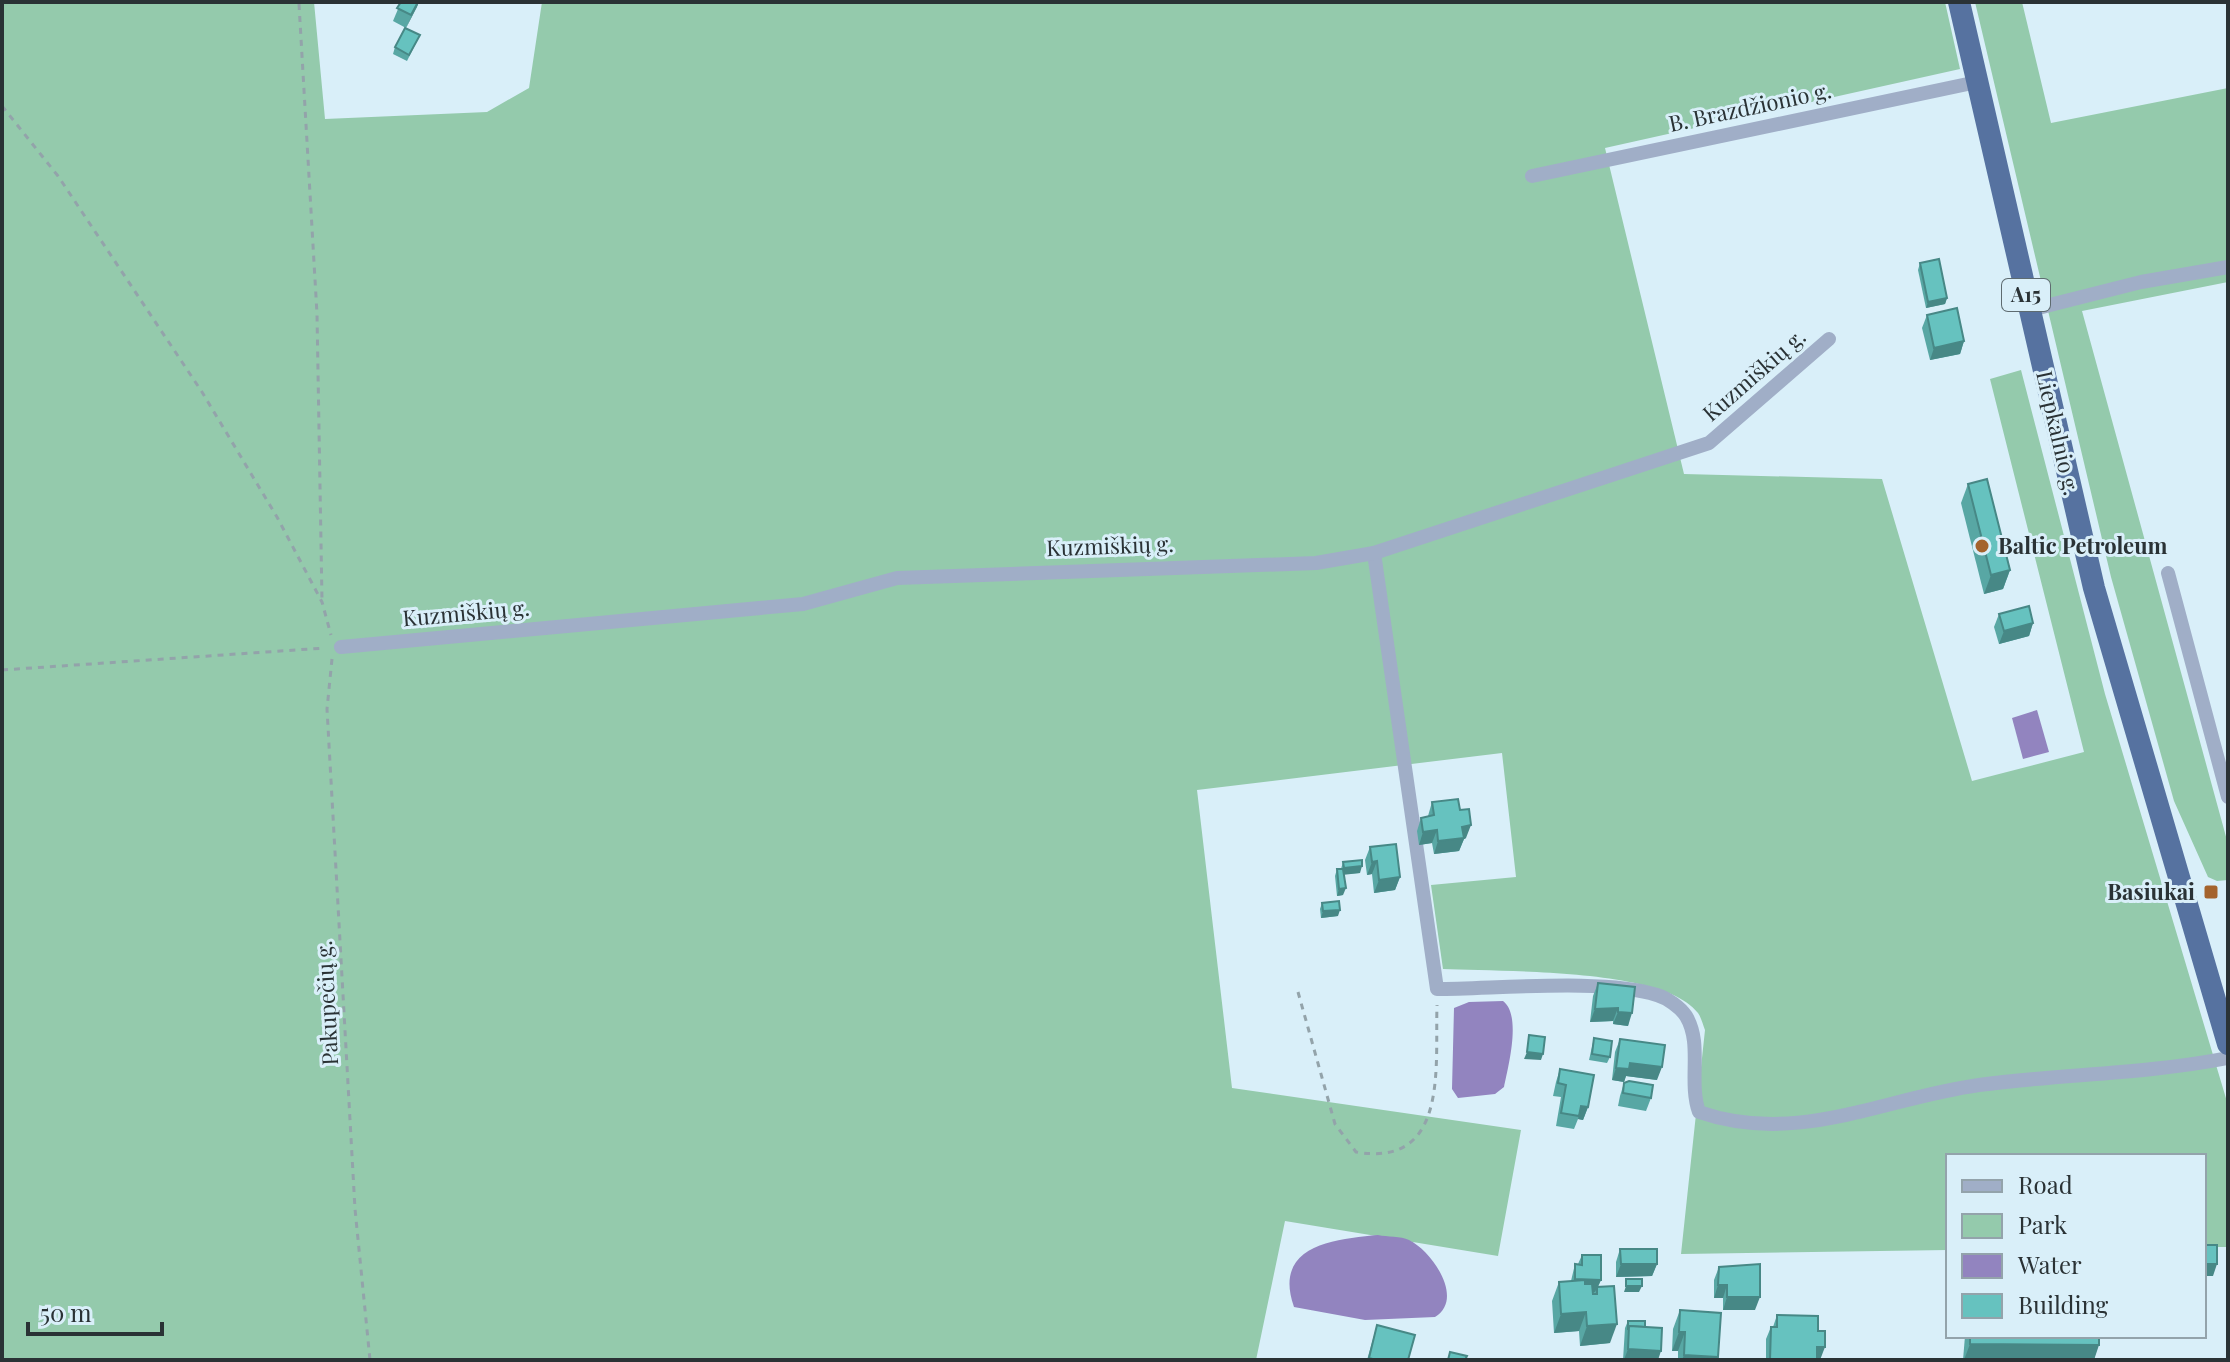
<svg xmlns="http://www.w3.org/2000/svg" width="2230" height="1362" viewBox="0 0 2230 1362" font-family="'Playfair Display',serif">
<style>
.green{fill:#94caac}
.water{fill:#9284bf}
.lines{fill:none;stroke-linecap:round;stroke-linejoin:round}
.path{stroke:#93a3aa;stroke-width:3;stroke-dasharray:6 6;stroke-linecap:butt}
.minor{stroke:#a0aec7;stroke-width:14}
.trunk{stroke:#5672a0;stroke-width:22}
.wall{fill:#58a7a4}
.shaded-wall{fill:#478886}
.building{fill:#66c2bf;stroke:#478886;stroke-width:2}
.poi-dot{fill:#a4632d;stroke:#d9eff9;stroke-width:3}
.labels{text-anchor:middle;stroke-width:6;stroke-linejoin:round;paint-order:stroke}
.shield{fill:#d9eff9;stroke:#5e6b70;stroke-width:2}
.shield-label{font-size:20px;font-weight:bold;fill:#2a3235}
.street-label{font-size:22px;fill:#2a3235;stroke:#d9eff9}
.poi-label{font-size:22px;font-weight:bold;fill:#2a3235;stroke:#d9eff9;text-anchor:start}
</style>
<rect width="100%" height="100%" fill="#d9eff9"/>
<!-- green -->
<g class="green">
<path d="M2,2H314L325,119L487,112L529,88L542,2H1945L1960,69L1605,148L1684,474L1882,479L1972,781L2084,752L1990,379L2021,370L2105,694L2228,1105V1247H2204V1156H1948V1250L1681,1254L1705,1030C1703,1025 1701,1017 1698,1013C1664,967 1499,972 1443,969L1431,885L1516,877L1502,753L1197,790L1232,1088L1521,1130L1498,1256L1285,1221L1256,1360H2Z"/>
<path d="M1975,2H2022L2051,123L2228,88V282L2082,311L2228,844V880L2217,881L2208,877L2174,801L2111,577Z"/>
</g>
<!-- water -->
<g class="water">
<path d="M2037,710L2049,752L2023,759L2012,718Z"/>
<path d="M1503,1001C1522,1015 1508,1067 1504,1087L1495,1094L1458,1098L1452,1089L1454,1008L1469,1002Z"/>
<path d="M1378,1235C1387,1237 1401,1236 1409,1240C1432,1251 1465,1299 1435,1317L1365,1320L1294,1307C1272,1245 1335,1239 1378,1235Z"/>
</g>
<g class="lines">
<!-- path -->
<g class="path">
<path d="M299,4L317,314L322,600"/>
<path d="M2,106L58,176L202,392L277,517L322,602L331,635"/>
<path d="M332,659L327,709L355,1209L370,1360"/>
<path d="M2,670L325,648"/>
<path d="M1298,992L1335,1124L1356,1152C1449,1168 1435,1067 1437,1005"/>
</g>
<!-- minor -->
<g class="minor">
<path d="M1532,176L1977,82"/>
<path d="M2030,310L2141,282L2228,267"/>
<path d="M1374,553L1437,989C1495,989 1605,978 1657,995C1667,998 1680,1007 1686,1016C1703,1044 1688,1081 1699,1112C1797,1146 1884,1098 1979,1085C2062,1074 2146,1074 2228,1058"/>
<path d="M2168,573L2228,797"/>
<path d="M341,647L803,604L897,578L1316,563L1374,553L1709,443L1829,339"/>
</g>
<!-- trunk -->
<path class="trunk" d="M1959,2L2094,588L2228,1044"/>
</g>
<!-- wall -->
<g class="wall">
<path d="M401,2H419L406,28L393,21Z"/>
<path d="M420,35L407,61L393,54L395,47Z"/>
<path d="M1920,263L1947,298L1945,304L1926,308L1918,270Z"/>
<path d="M1927,315L1964,341L1960,354L1930,360L1922,328Z"/>
<path d="M1968,484L2010,570L2003,589L1984,594L1961,503Z"/>
<path d="M1999,614L2033,623L2029,636L1999,644L1994,627Z"/>
<path d="M1432,802L1460,810L1466,838L1464,839L1459,851L1434,854L1432,843L1419,845L1417,831L1421,818L1428,816Z"/>
<path d="M1370,847L1400,877L1395,890L1374,893L1372,874L1367,875L1365,860Z"/>
<path d="M1343,862L1360,873L1344,874L1343,895L1337,896L1335,876L1337,869H1341Z"/>
<path d="M1322,903L1338,916L1321,918L1320,909Z"/>
<path d="M1598,983L1635,987L1628,1026L1613,1024V1021L1590,1022L1593,996Z"/>
<path d="M1594,1038L1610,1057L1607,1063L1589,1060Z"/>
<path d="M1620,1039L1657,1080L1626,1076L1624,1082L1612,1080L1615,1052Z"/>
<path d="M1560,1069L1588,1107L1583,1120L1578,1119L1574,1129L1556,1126L1561,1097L1553,1096L1556,1082Z"/>
<path d="M1624,1083L1651,1098L1646,1111L1618,1106L1620,1096Z"/>
<path d="M1620,1249L1657,1264L1652,1276L1616,1277V1262Z"/>
<path d="M1582,1255L1601,1280L1598,1287L1610,1343L1580,1346L1579,1331L1554,1333L1552,1301L1559,1282L1571,1281L1575,1264H1578Z"/>
<path d="M1719,1267L1755,1310H1723V1298H1714V1280Z"/>
<path d="M1680,1310L1718,1357L1717,1360H1678V1351H1672L1673,1329Z"/>
<path d="M1777,1315L1818,1331L1820,1360H1766V1339L1771,1327H1773Z"/>
<path d="M1628,1321L1645,1327L1658,1360H1623L1625,1328Z"/>
<path d="M1377,1325L1408,1360H1367Z"/>
<path d="M1965,1336H2099L2094,1360H1963Z"/>
</g>
<!-- shaded-wall -->
<g class="shaded-wall">
<path d="M418,2H419L417,7L406,28Z"/>
<path d="M1947,298L1945,304L1926,308L1928,302Z"/>
<path d="M1964,341L1960,354L1930,360L1934,348Z"/>
<path d="M2010,570L2003,589L1984,594L1991,575Z"/>
<path d="M2033,623L2029,636L1999,644L2004,631Z"/>
<path d="M1471,825L1466,838L1464,839L1459,851L1434,854L1438,841L1462,827Z"/>
<path d="M1437,830L1432,843L1419,845L1423,832Z"/>
<path d="M1377,861L1372,874L1367,875L1372,862Z"/>
<path d="M1362,866L1360,873L1342,875L1344,868Z"/>
<path d="M1400,877L1395,890L1374,893L1379,880Z"/>
<path d="M1346,888L1343,895L1337,896L1339,889Z"/>
<path d="M1340,910L1338,916L1321,918L1323,911Z"/>
<path d="M1618,1008L1613,1021L1590,1022L1595,1009Z"/>
<path d="M1618,1012L1632,1013L1628,1026L1613,1024Z"/>
<path d="M1527,1052L1543,1054L1541,1060L1524,1059Z"/>
<path d="M1630,1063L1662,1067L1657,1080L1626,1076L1624,1082L1612,1080L1616,1068Z"/>
<path d="M1581,1106L1588,1107L1583,1120L1578,1119Z"/>
<path d="M1621,1264H1657L1652,1276L1616,1277Z"/>
<path d="M2204,1264H2217L2213,1276H2204Z"/>
<path d="M1575,1279L1601,1280L1595,1292H1571Z"/>
<path d="M1718,1285H1727L1723,1298H1714Z"/>
<path d="M1626,1286H1642L1639,1292H1624Z"/>
<path d="M1727,1297H1760L1755,1310H1723Z"/>
<path d="M1586,1312L1579,1331L1554,1333L1561,1314Z"/>
<path d="M1617,1324L1610,1343L1580,1346L1587,1326Z"/>
<path d="M1679,1332H1685L1678,1351H1672Z"/>
<path d="M1970,1344L2099,1345L2094,1360H1964Z"/>
<path d="M1817,1347H1825L1820,1360H1812Z"/>
<path d="M1628,1349L1661,1351L1658,1360H1624Z"/>
<path d="M1684,1355L1718,1357L1717,1360H1682Z"/>
</g>
<!-- building -->
<g class="building">
<path d="M401,2H418L411,15L397,8Z"/>
<path d="M405,28L420,35L409,55L395,47Z"/>
<path d="M1939,259L1947,298L1928,302L1920,263Z"/>
<path d="M1957,308L1964,341L1934,348L1927,315Z"/>
<path d="M1987,479L2010,570L1991,575L1968,484Z"/>
<path d="M2029,606L2033,623L2004,631L1999,614Z"/>
<path d="M1458,799L1460,810L1469,809L1471,825L1462,827L1464,838L1438,841L1437,830L1423,832L1421,818L1434,815L1432,802Z"/>
<path d="M1396,844L1400,877L1379,880L1377,861L1372,862L1370,847Z"/>
<path d="M1362,860V866L1344,868L1343,862Z"/>
<path d="M1337,869H1343L1346,888L1339,889Z"/>
<path d="M1339,901L1340,910L1323,911L1322,903Z"/>
<path d="M1598,983L1635,987L1632,1013L1618,1012V1008L1595,1009Z"/>
<path d="M1529,1035L1545,1037L1543,1054L1527,1052Z"/>
<path d="M1594,1038L1612,1041L1610,1057L1592,1054Z"/>
<path d="M1620,1039L1665,1045L1662,1067L1630,1063L1629,1069L1616,1068Z"/>
<path d="M1560,1069L1594,1075L1588,1107L1581,1106L1579,1116L1561,1113L1566,1085L1558,1083Z"/>
<path d="M1629,1081L1653,1085L1651,1098L1623,1093L1624,1083Z"/>
<rect x="2204" y="1245" width="13" height="19"/>
<path d="M1620,1249H1657V1264H1621Z"/>
<path d="M1582,1255H1601V1280L1575,1279V1264L1582,1265Z"/>
<path d="M1760,1264V1297H1727V1285H1718L1719,1267Z"/>
<rect x="1626" y="1279" width="16" height="7"/>
<path d="M1585,1280V1284H1592L1593,1294H1597V1287L1614,1286L1617,1324L1587,1326L1586,1312L1561,1314L1559,1282Z"/>
<path d="M1680,1310L1721,1313L1718,1357L1684,1355L1685,1332H1679Z"/>
<path d="M1777,1315L1818,1316V1331H1825V1347H1817V1360H1770L1771,1327H1777Z"/>
<path d="M1628,1321H1645V1327L1629,1326L1628,1330Z"/>
<path d="M1377,1325L1415,1335L1408,1360H1376L1369,1358Z"/>
<path d="M1629,1326L1662,1328L1661,1351L1628,1349Z"/>
<path d="M1970,1336H2099V1345L1970,1344Z"/>
<path d="M1450,1352L1467,1356L1465,1360H1448Z"/>
</g>
<!-- markers -->
<g class="poi-dot">
<circle cx="1982" cy="546" r="8"/>
<rect x="2203" y="884" width="16" height="16" rx="4"/>
</g>
<g class="labels">
<!-- shield labels -->
<rect class="shield" x="2002" y="279" width="48" height="32" rx="6"/>
<g class="shield-label">
<text x="2026" y="302">A15</text>
</g>
<!-- street labels -->
<g class="street-label">
<text transform="translate(1750 107) rotate(-12)" y="8">B. Brazdžionio g.</text>
<text transform="translate(1754 375) rotate(-41)" y="8">Kuzmiškių g.</text>
<text transform="translate(2058 433) rotate(77)" y="8">Liepkalnio g.</text>
<text transform="translate(1110 546) rotate(-2)" y="8">Kuzmiškių g.</text>
<text transform="translate(466 613) rotate(-5)" y="8">Kuzmiškių g.</text>
<text transform="translate(327 1003) rotate(-93)" y="8">Pakupečių g.</text>
</g>
<!-- poi labels -->
<g class="poi-label">
<text x="1998" y="554">Baltic Petroleum</text>
<text x="2195" y="900" text-anchor="end">Basiukai</text>
</g>
</g>
<!-- border -->
<rect width="2230" height="1362" fill="none" stroke="#2a3235" stroke-width="8"/>
<!-- legend -->
<rect x="1946" y="1154" width="260" height="184" fill="#d9eff9" stroke="#93a3ab" stroke-width="2"/>
<rect x="1962" y="1180" width="40" height="12" fill="#a0aec7" stroke="#93a3ab" stroke-width="2"/>
<text x="2018" y="1194" font-size="24" fill="#2a3235">Road</text>
<rect x="1962" y="1214" width="40" height="24" fill="#94caac" stroke="#93a3ab" stroke-width="2"/>
<text x="2018" y="1234" font-size="24" fill="#2a3235">Park</text>
<rect x="1962" y="1254" width="40" height="24" fill="#9284bf" stroke="#93a3ab" stroke-width="2"/>
<text x="2018" y="1274" font-size="24" fill="#2a3235">Water</text>
<rect x="1962" y="1294" width="40" height="24" fill="#66c2bf" stroke="#93a3ab" stroke-width="2"/>
<text x="2018" y="1314" font-size="24" fill="#2a3235">Building</text>
<!-- scale -->
<path d="M28 1322v12h134v-12" fill="none" stroke="#2a3235" stroke-width="4"/>
<text x="40" y="1322" font-size="24" fill="#2a3235" stroke="#d9eff9" stroke-width="6" paint-order="stroke">50 m</text>
</svg>
